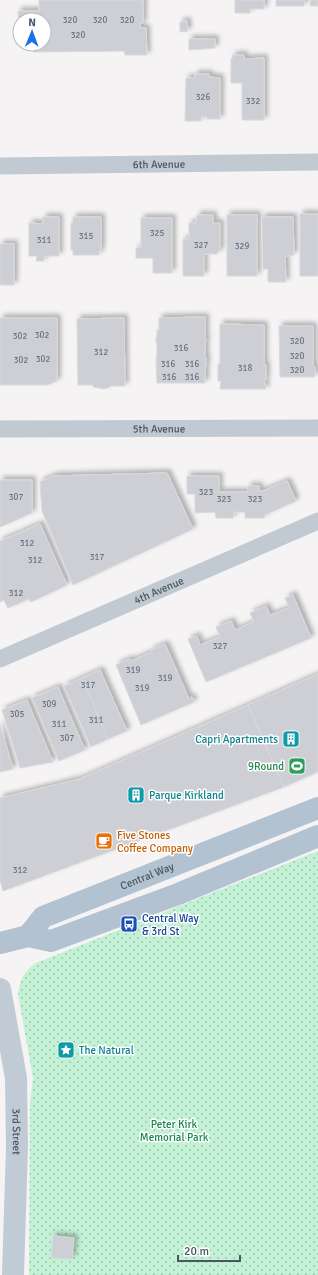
<svg xmlns="http://www.w3.org/2000/svg" width="318" height="1275" viewBox="0 0 318 1275" font-family="Signika,sans-serif">
<style>
.park{fill:url(#park-dots)}
.building{fill:#cdcfd5;stroke:#d7d9de;fill-rule:evenodd;filter:url(#shadow)}
.lines{fill:none;stroke-linecap:round;stroke-linejoin:round}
.street{stroke:#c1cad2;stroke-width:17}
.secondary{stroke:#c1cbd6;stroke-width:22}
.primary{stroke:#b3c2d1;stroke-width:22}
.labels{text-anchor:middle;stroke-width:3;stroke-linejoin:round;paint-order:stroke}
.number-label{font-size:9px;fill:#6b747e}
.street-label{font-size:11px;fill:#4a5661;stroke:#fff}
.culture-label{font-size:11px;fill:#0d838f;stroke:#fff;text-anchor:start}
.leisure-label{font-size:11px;fill:#27864d;stroke:#fff;text-anchor:end}
.food-label{font-size:11px;fill:#c56008;stroke:#fff;text-anchor:start}
.transit-label{font-size:11px;fill:#164399;stroke:#fff;text-anchor:start}
.park-label{font-size:11px;fill:#17864f;stroke:#fff}
</style>
<defs>
<pattern id="park-dots" width="8" height="8" patternUnits="userSpaceOnUse"><rect width="8" height="8" fill="#c3f1d5"/><path d="M2 2h.1M6 6h.1" fill="none" stroke="#a0c6b0" stroke-width="1.8" stroke-linecap="round"/></pattern>
<filter id="shadow"><feDropShadow dx="3.5" dy="-3.5" stdDeviation="2" flood-color="#0004"/></filter>
</defs>
<rect width="100%" height="100%" fill="#f5f3f3"/>
<!-- park -->
<path class="park" d="M318,851V1275H29L30,1104L33,1078L18,994C20,980 24,971 36,963Z"/>
<!-- building -->
<g class="building">
<path d="M39,0H143V23H140V28H146L147,55H125L124,51L34,52V44H19L18,11H39ZM20,20H44V44H20Z"/>
<path d="M235,0H264V9H250V13H235Z"/>
<rect x="276" y="0" width="28" height="6"/>
<path d="M311,0H318V6H310Z"/>
<path d="M187,21L188,31L180,32V22Z"/>
<path d="M189,39H215V48L189,50Z"/>
<path d="M233,55H244V59L264,58V120H242V83H231V59H232Z"/>
<path d="M195,74H209V77L220,78V119H207V117H201V121H185L186,78H195Z"/>
<rect x="300" y="214" width="18" height="62"/>
<path d="M197,215H213V223H220V251H218L217,254H204V276H183V239H189V223H196Z"/>
<rect x="227" y="215" width="30" height="61"/>
<path d="M43,217H59V256H44V261H36L37,256H29V223L43,224Z"/>
<path d="M73,217H101V251H99V255H73V250H71V223H73Z"/>
<path d="M262,217H293L294,255L285,256L286,282H268V269H263Z"/>
<path d="M141,218H172V273H153V258H136V248H141Z"/>
<rect x="0" y="244" width="14" height="41"/>
<path d="M205,317V337L206,341L205,343V356L206,358V366L205,368V383H157L156,358L157,356V344L156,342V338L157,337V330H159V318Z"/>
<path d="M0,318H57V381L47,385H0Z"/>
<path d="M124,318L125,386H110V387L104,389L93,387V385H78L77,319Z"/>
<path d="M220,324L264,325V365H266V380H264L266,389H220L221,381H218V364H220Z"/>
<path d="M279,326H313V365L315,367V373L314,377H280Z"/>
<path d="M167,473L193,529L73,585L42,511L40,482L53,476Z"/>
<path d="M187,476H219V492H248V486H259V491H263L287,481L296,501L265,515L264,518H245V512H234L233,518H216L215,512L195,513V494H187Z"/>
<path d="M0,480H32V513L0,527Z"/>
<path d="M40,524L67,585L31,602L29,599L8,608L4,600L0,602V541Z"/>
<path d="M293,595L311,638L206,682L188,639L197,636L200,645L220,637L216,627L231,621L235,630L254,622L250,613L266,606L270,615L289,608L285,598Z"/>
<path d="M165,644L189,699L192,697L194,702L141,725L116,665L130,659L131,661L152,652L151,650Z"/>
<path d="M100,670L127,731L108,739L82,678Z"/>
<path d="M318,674V772L284,787L248,705Z"/>
<path d="M82,678L108,739L91,747L64,686Z"/>
<path d="M58,687L85,750L59,761L32,698Z"/>
<path d="M27,700L53,762L20,768L2,710Z"/>
<path d="M248,705L284,787L3,891L0,880V798L80,779Z"/>
<path d="M0,724L13,769L0,772Z"/>
<path d="M53,1236L74,1238L72,1259L51,1258Z"/>
</g>
<g class="lines">
<!-- street -->
<g class="street">
<path id="s1" d="M0,166L318,162"/>
<path id="s2" d="M0,429L318,428"/>
<path id="s3" d="M0,659L318,521"/>
</g>
<!-- secondary -->
<path class="secondary" id="s4" d="M0,989L16,1078L17,1146L13,1275"/>
<!-- primary -->
<g class="primary">
<path id="s5" d="M28,936L43,917L318,808"/>
<path d="M0,943L28,936L51,941L178,894L318,836"/>
</g>
</g>
<!-- icons -->
<defs>
<g id="building-square" transform="scale(0.9)"><rect x="-9" y="-9" width="18" height="18" rx="4" fill="#0f9aa8" stroke="#fff"/><path d="M-4-6H4V6H1V3H-1V6H-4ZM-2.5-4.3h1.7v1.8h-1.7ZM.8-4.3h1.7v1.8H.8ZM-2.5-1h1.7V.8h-1.7ZM.8-1h1.7V.8H.8Z" fill="#fff"/></g>
<g id="stadium-square" transform="scale(0.9)"><rect x="-9" y="-9" width="18" height="18" rx="4" fill="#2e9e5b" stroke="#fff"/><path d="M0-5a6.5 5 0 1 0 0 10a6.5 5 0 1 0 0-10ZM-3.5-1.8h7v3.6h-7Z" fill="#fff"/></g>
<g id="cafe-square" transform="scale(0.9)"><rect x="-9" y="-9" width="18" height="18" rx="4" fill="#e8710a" stroke="#fff"/><path d="M-5.5-4.5H6V0H3Q3 3.5 0 3.5H-2.5Q-5.5 3.5-5.5 0ZM3-3.2v2h1.7v-2ZM-6 4.5H4V6H-6Z" fill="#fff"/></g>
<g id="bus-square" transform="scale(0.9)"><rect x="-9" y="-9" width="18" height="18" rx="4" fill="#1a4fb4" stroke="#fff"/><path d="M-5-6H5V4H4V6H2V4H-2V6H-4V4H-5ZM-3.5-4V0h7V-4ZM-3.5 1.2v1.5H-2V1.2ZM2 1.2v1.5H3.5V1.2Z" fill="#fff"/></g>
<g id="sight-square" transform="scale(0.9)"><rect x="-9" y="-9" width="18" height="18" rx="4" fill="#0f9aa8" stroke="#fff"/><path d="M0-6L1.8-2.2L6-1.7L2.9 1.2L3.7 5.4L0 3.3L-3.7 5.4L-2.9 1.2L-6-1.7L-1.8-2.2Z" fill="#fff"/></g>
</defs>
<g fill-rule="evenodd">
<use href="#building-square" x="291" y="739"/>
<use href="#stadium-square" x="297" y="766"/>
<use href="#building-square" x="136" y="795"/>
<use href="#cafe-square" x="104" y="841"/>
<use href="#bus-square" x="129" y="924"/>
<use href="#sight-square" x="66" y="1050"/>
</g>
<g class="labels">
<!-- number labels -->
<g class="number-label">
<text x="70" y="23">320</text>
<text x="100" y="23">320</text>
<text x="127" y="23">320</text>
<text x="78" y="38">320</text>
<text x="203" y="100">326</text>
<text x="253" y="104">332</text>
<text x="157" y="236">325</text>
<text x="86" y="239">315</text>
<text x="44" y="243">311</text>
<text x="201" y="248">327</text>
<text x="242" y="249">329</text>
<text x="42" y="338">302</text>
<text x="20" y="339">302</text>
<text x="297" y="344">320</text>
<text x="181" y="351">316</text>
<text x="101" y="355">312</text>
<text x="297" y="359">320</text>
<text x="43" y="362">302</text>
<text x="21" y="363">302</text>
<text x="168" y="367">316</text>
<text x="192" y="367">316</text>
<text x="245" y="371">318</text>
<text x="297" y="373">320</text>
<text x="169" y="380">316</text>
<text x="192" y="380">316</text>
<text x="206" y="495">323</text>
<text x="16" y="500">307</text>
<text x="224" y="502">323</text>
<text x="255" y="502">323</text>
<text x="27" y="546">312</text>
<text x="97" y="560">317</text>
<text x="35" y="563">312</text>
<text x="16" y="596">312</text>
<text x="220" y="649">327</text>
<text x="133" y="673">319</text>
<text x="165" y="681">319</text>
<text x="88" y="688">317</text>
<text x="142" y="691">319</text>
<text x="49" y="707">309</text>
<text x="17" y="717">305</text>
<text x="96" y="723">311</text>
<text x="59" y="727">311</text>
<text x="67" y="741">307</text>
<text x="20" y="873">312</text>
</g>
<!-- street labels -->
<g class="street-label">
<text dy="4" stroke="none"><textPath href="#s1" startOffset="159">6th Avenue</textPath></text>
<text dy="4" stroke="none"><textPath href="#s2" startOffset="159">5th Avenue</textPath></text>
<text dy="4" stroke="none"><textPath href="#s3" startOffset="173">4th Avenue</textPath></text>
<text dy="4" stroke="none"><textPath href="#s5" startOffset="136">Central Way</textPath></text>
<text dy="4" stroke="none"><textPath href="#s4" startOffset="144">3rd Street</textPath></text>
</g>
<!-- culture labels -->
<g class="culture-label">
<text x="278" y="743" text-anchor="end">Capri Apartments</text>
<text x="149" y="799">Parque Kirkland</text>
<text x="79" y="1054">The Natural</text>
</g>
<!-- leisure labels -->
<g class="leisure-label">
<text x="284" y="770">9Round</text>
</g>
<!-- food labels -->
<g class="food-label">
<text x="117" y="839">Five Stones<tspan x="117" dy="13">Coffee Company</tspan></text>
</g>
<!-- transit labels -->
<g class="transit-label">
<text x="142" y="922">Central Way<tspan x="142" dy="13">&amp; 3rd St</tspan></text>
</g>
<!-- park labels -->
<g class="park-label">
<text x="174" y="1128">Peter Kirk<tspan x="174" dy="13">Memorial Park</tspan></text>
</g>
</g>
<!-- north arrow -->
<g transform="translate(32 32) rotate(1)"><circle r="19" fill="#ffffff" stroke="#b7bbc0"/>
<path d="M0-3L7 15L0 10L-7 15Z" fill="#1a73e8"/>
<text y="-6" font-size="11" font-weight="bold" text-anchor="middle" fill="#4a5661">N</text>
</g>
<!-- scale -->
<path d="M178 1255v6h62v-6" fill="none" stroke="#4a5661" stroke-width="2"/>
<text x="184" y="1255" font-size="12" fill="#4a5661" stroke="#ffffff" stroke-width="3" paint-order="stroke">20 m</text>
</svg>
